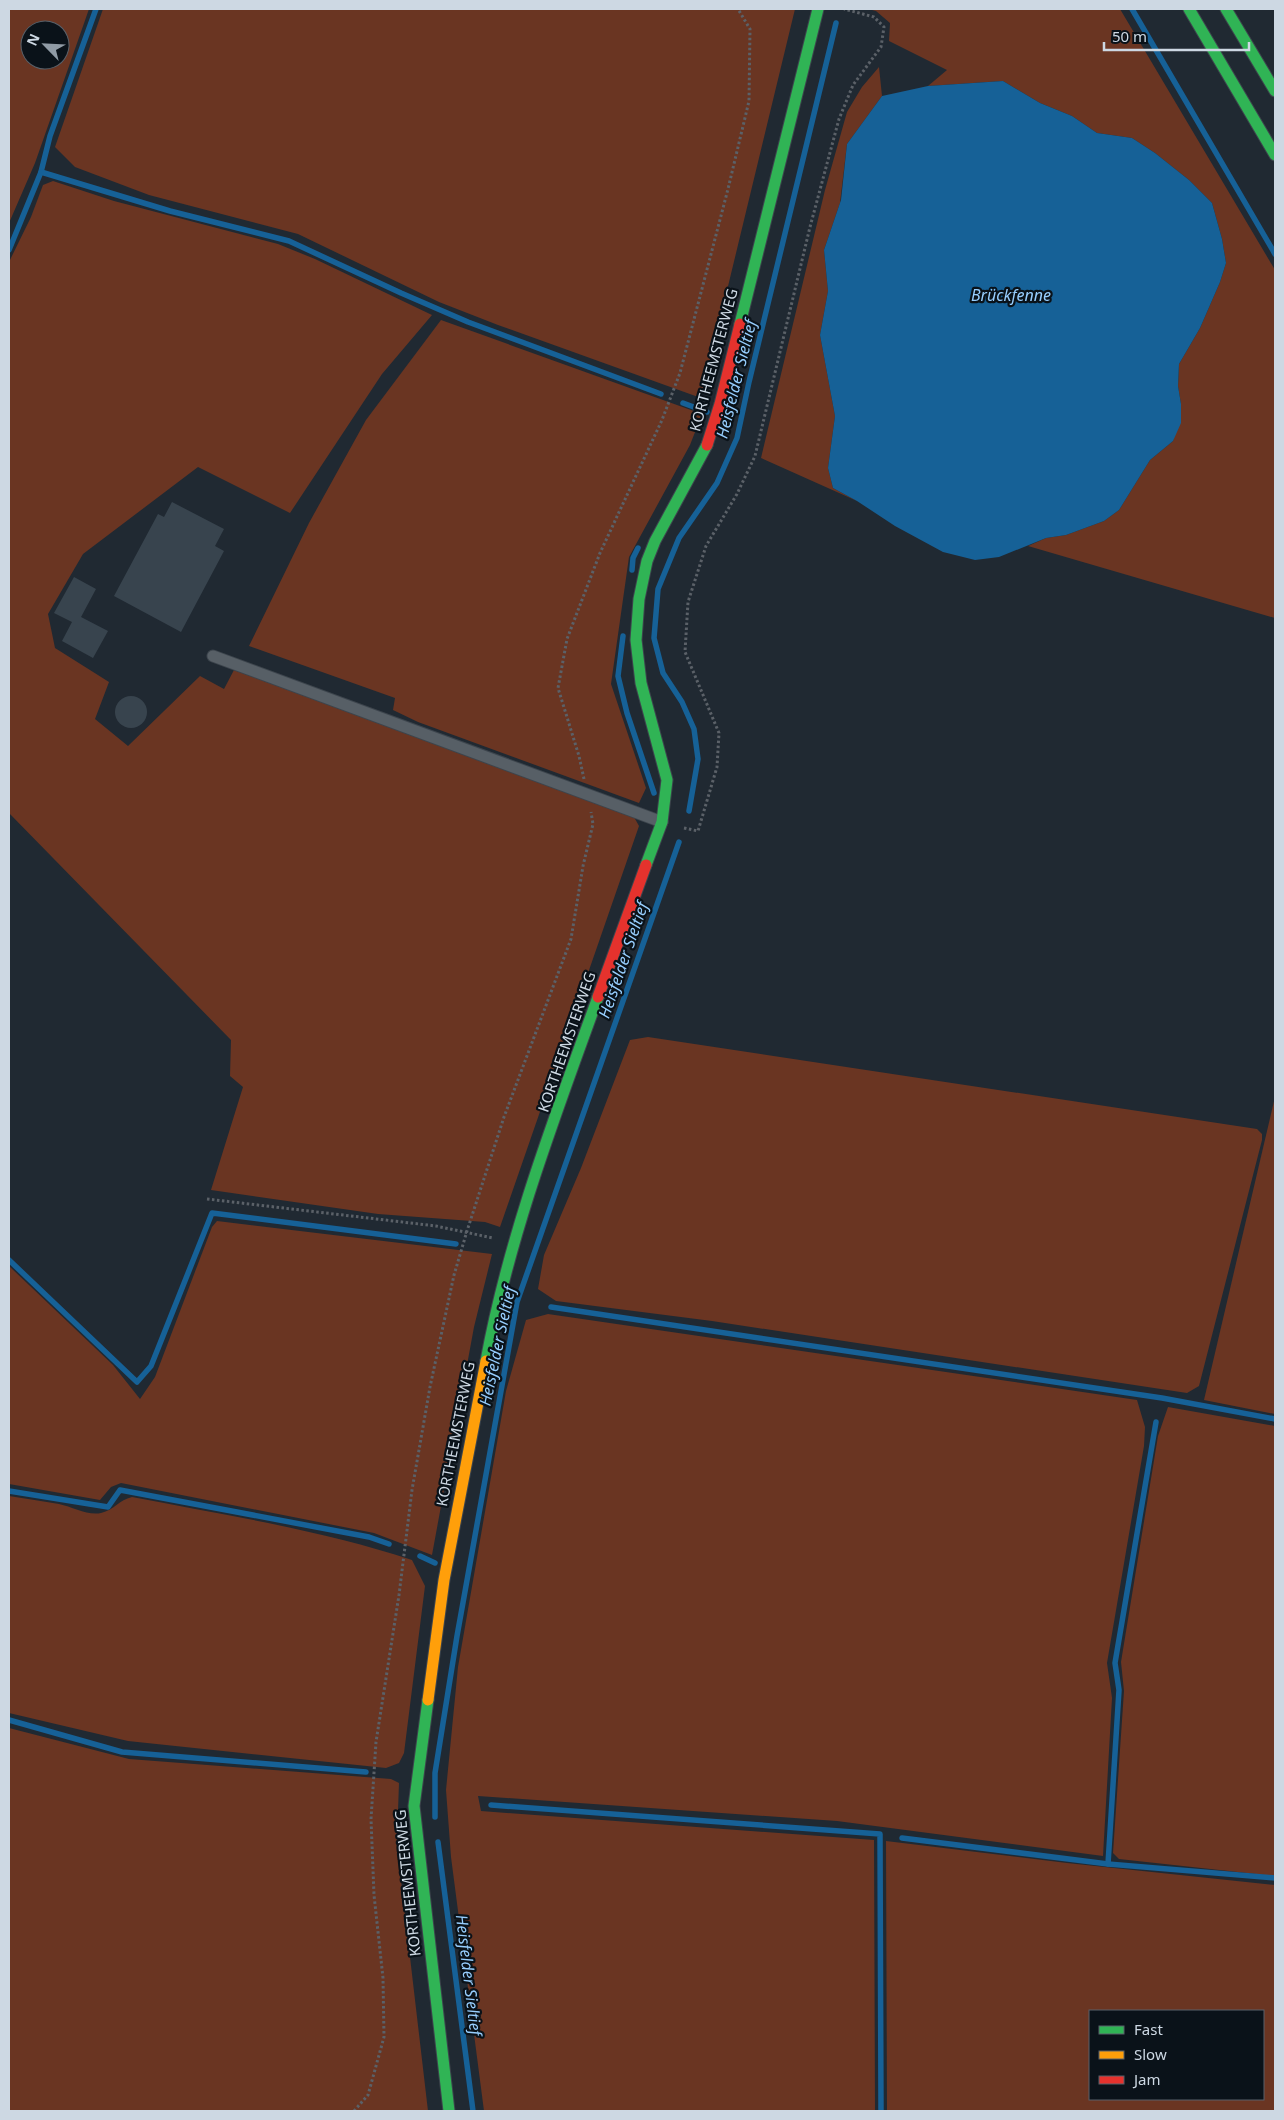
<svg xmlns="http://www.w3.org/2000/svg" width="1284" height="2120" viewBox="0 0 1284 2120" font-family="'Noto Sans',sans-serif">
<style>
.green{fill:#6a3522;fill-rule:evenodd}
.water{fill:#166197}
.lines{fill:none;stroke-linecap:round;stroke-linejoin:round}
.stream{stroke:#166197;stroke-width:5.5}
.building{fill:#38444e}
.lane-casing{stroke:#3d454d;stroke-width:13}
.fast-casing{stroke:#3d454d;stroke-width:13}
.slow-casing{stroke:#3d454d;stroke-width:13}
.jam-casing{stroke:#3d454d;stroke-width:13}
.path{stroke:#5b6168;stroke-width:3;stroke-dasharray:2.5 2.5;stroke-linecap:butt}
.lane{stroke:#575f66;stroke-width:11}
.fast{stroke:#30b455;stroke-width:11}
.slow{stroke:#ff9f0a;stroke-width:11}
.jam{stroke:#e5322d;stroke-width:11}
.labels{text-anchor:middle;stroke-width:4.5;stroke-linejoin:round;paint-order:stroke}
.street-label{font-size:15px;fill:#cdd8e3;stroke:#0a1219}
.water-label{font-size:16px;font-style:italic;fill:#97cefe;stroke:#0a1219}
</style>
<rect width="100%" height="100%" fill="#202932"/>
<!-- green -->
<g class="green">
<path d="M9,9H89L35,163L9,223ZM30,30H60V60H30Z"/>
<path d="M103,9H795L701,398L498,325L439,302L298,234L149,195L75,167L55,147Z"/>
<path d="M868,9H1120L1275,270V618L1028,546L1046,538L1066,535L1104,521L1119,510L1150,460L1173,441L1181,404L1178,386L1179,364L1200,328L1220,282L1226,263L1222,239L1212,203L1189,180L1155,153L1132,138L1097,133L1072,116L1040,103L1003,81L928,86L947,70L889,41L890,23L876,11Z"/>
<path d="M879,67L882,96L847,144L840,203L824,250L828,291L820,335L835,416L828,468L833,488L857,501L761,458L825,190L847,112L862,87Z"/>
<path d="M53,181L114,201L278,244L315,259L432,315L382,374L290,513L198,467L83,554L48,614L55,648L109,682L95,719L128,746L200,676L224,689L234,670L634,817L639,826L500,1227L485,1222L378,1214L211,1190L243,1087L230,1076L231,1040L9,813V262L31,217L43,185Z"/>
<path d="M441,320L702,414L690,445L629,557L611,684L646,788L639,803L418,722L393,710L395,698L249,646L309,523L366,420Z"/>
<path d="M648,1037L1257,1129L1262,1134V1140L1199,1386L1187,1393L712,1321L556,1301L538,1289L544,1255L581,1168L630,1040Z"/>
<path d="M1275,1097V1414L1204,1400Z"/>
<path d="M217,1221L492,1254L474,1327L432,1555L374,1533L121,1483L111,1487L100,1500L9,1484V1266L113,1365L140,1399L155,1377L212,1227Z"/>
<path d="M548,1314L1137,1400L1145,1427L1144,1446L1107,1663L1112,1698L1103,1856L837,1821L478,1796L481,1811L874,1840L875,2111H484L451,1857L446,1790L458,1667L506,1391L526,1320Z"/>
<path d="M1168,1407L1275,1426V1876L1119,1859L1113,1853L1124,1691L1121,1662L1158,1436Z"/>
<path d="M9,1496C26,1499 43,1501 59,1504C73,1507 88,1516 101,1513C114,1510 119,1500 132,1497C225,1515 321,1530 412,1560L425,1586L404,1753L399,1763L386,1768L128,1741L9,1713Z"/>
<path d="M9,1728L129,1759L391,1779L399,1783L397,1839L399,1863L428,2111H9Z"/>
<path d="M886,1841L1067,1863L1275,1885V2111H887ZM1090,2011H1263V2099H1090Z"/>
</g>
<!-- water -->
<path class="water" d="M1003,81L1040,103L1072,116L1097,133L1132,138L1155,153L1189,180L1212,203L1222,239L1226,263L1220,282L1200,328L1179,364L1178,386L1181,404V423L1173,441L1150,460L1119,510L1104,521L1066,535L1046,538L999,557L975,560L943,552L895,526L857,501L833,488L828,468L835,416L820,335L828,291L824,250L841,200L847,144L882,96L928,86Z"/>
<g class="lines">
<!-- stream -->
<g class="stream">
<path d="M1132,9L1275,254"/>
<path d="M41,172L50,136L96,9"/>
<path d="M9,250L41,172L170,211L289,241L401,293L468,322L661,394"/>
<path d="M683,403L707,412"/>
<path d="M632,570L633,558L638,548"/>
<path d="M623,636L618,676L627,713L654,793"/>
<path d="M689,811L698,759L694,729L682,702L663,673L654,638L658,589L679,538L717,483L737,438L749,382L836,23"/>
<path d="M9,1260L137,1382L151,1366L212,1213L456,1244"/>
<path d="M551,1307L1162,1398L1275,1419"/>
<path d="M9,1491L108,1507L120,1490L369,1537L389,1544"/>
<path d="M420,1556L435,1563"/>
<path d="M9,1720L122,1752L366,1772"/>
<path d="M491,1805L880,1834L881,2111"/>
<path d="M435,1817V1773L457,1636L517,1302L679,842"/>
<path d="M902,1838L1108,1864L1275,1878"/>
<path d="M438,1842L473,2111"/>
<path d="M404,1843L406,1858"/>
<path d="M1108,1864L1119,1690L1115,1663L1156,1422"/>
</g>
</g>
<!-- building -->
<g class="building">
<path d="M172,502L224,529L215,546L224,551L181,632L114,596L158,514L164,517Z"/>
<path d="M74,577L96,589L81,617L108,631L93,658L62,641L72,622L54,613Z"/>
<circle cx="131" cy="712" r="16"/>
</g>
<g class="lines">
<!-- lane casing -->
<g class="lane-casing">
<path id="lane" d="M213,656L662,822"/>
</g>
<!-- fast casing -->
<g class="fast-casing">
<g id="fast">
<path d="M1189,9L1275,155"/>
<path d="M1226,9L1275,91"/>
<path d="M740,324L818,9"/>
<path d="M646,865L662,822L667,780L641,683L636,640L639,599L647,561L655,541L707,445"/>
<path d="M486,1361C509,1236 555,1116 598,997"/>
<path d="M428,1700L414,1806L449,2111"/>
</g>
</g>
<!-- slow casing -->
<g class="slow-casing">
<path id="slow" d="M428,1700L444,1580L486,1361"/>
</g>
<!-- jam casing -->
<g class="jam-casing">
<g id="jam">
<path d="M707,445L720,404L740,324"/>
<path d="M598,997L646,865"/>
</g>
</g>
<!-- path -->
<g class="path">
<path d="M584,779L579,756L558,688L567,639L600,553L662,420L680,373L728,189L749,101L750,29L738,9"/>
<path d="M684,828L698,831L717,767L719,733L685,652L688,602L706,546L737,494L755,456L810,227L839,119L853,85L881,47L884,27L874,17L844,9"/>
<path d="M207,1199L436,1226L493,1238"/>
<path d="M354,2111L368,2095L384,2037L383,1978L374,1895L371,1819L376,1742L399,1595L412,1490L430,1387L454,1275L467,1231L504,1117L571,939L583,866L593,824L591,812"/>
</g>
<!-- lane -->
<use href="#lane" class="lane"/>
<!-- fast -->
<use href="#fast" class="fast"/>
<!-- slow -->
<use href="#slow" class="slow"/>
<!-- jam -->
<use href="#jam" class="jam"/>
</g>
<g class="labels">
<!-- street labels -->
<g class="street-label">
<text transform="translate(714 360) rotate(-75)" y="5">KORTHEEMSTERWEG</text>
<text transform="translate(567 1042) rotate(-71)" y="5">KORTHEEMSTERWEG</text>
<text transform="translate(456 1434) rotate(-79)" y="5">KORTHEEMSTERWEG</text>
<text transform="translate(408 1883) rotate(-96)" y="5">KORTHEEMSTERWEG</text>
</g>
<!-- water labels -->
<g class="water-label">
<text x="1011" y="301">Brückfenne</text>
<text transform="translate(736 379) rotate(-76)" y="6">Heisfelder Sieltief</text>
<text transform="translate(623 960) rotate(-71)" y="6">Heisfelder Sieltief</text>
<text transform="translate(497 1346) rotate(-78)" y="6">Heisfelder Sieltief</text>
<text transform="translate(469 1975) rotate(83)" y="6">Heisfelder Sieltief</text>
</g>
</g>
<!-- border -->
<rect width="1284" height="2120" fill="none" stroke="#cdd8e3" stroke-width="20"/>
<!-- legend -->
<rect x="1089" y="2010" width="175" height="90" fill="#0a1219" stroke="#58616a"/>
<rect x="1099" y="2026" width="25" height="8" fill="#30b455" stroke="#58616a"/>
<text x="1134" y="2035" font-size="15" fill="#cdd8e3">Fast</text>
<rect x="1099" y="2051" width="25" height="8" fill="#ff9f0a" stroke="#58616a"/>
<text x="1134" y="2060" font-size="15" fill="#cdd8e3">Slow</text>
<rect x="1099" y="2076" width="25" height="8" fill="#e5322d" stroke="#58616a"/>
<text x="1134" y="2085" font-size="15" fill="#cdd8e3">Jam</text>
<!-- north arrow -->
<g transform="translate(45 45) rotate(294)"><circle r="24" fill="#0a1219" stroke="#58616a"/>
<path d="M0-4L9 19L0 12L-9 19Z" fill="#909ba5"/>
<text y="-8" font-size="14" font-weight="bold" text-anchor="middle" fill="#cdd8e3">N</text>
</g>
<!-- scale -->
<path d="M1104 42v8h145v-8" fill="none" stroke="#cdd8e3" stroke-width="2.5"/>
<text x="1112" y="42" font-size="15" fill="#cdd8e3" stroke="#0a1219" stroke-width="4" paint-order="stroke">50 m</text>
</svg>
